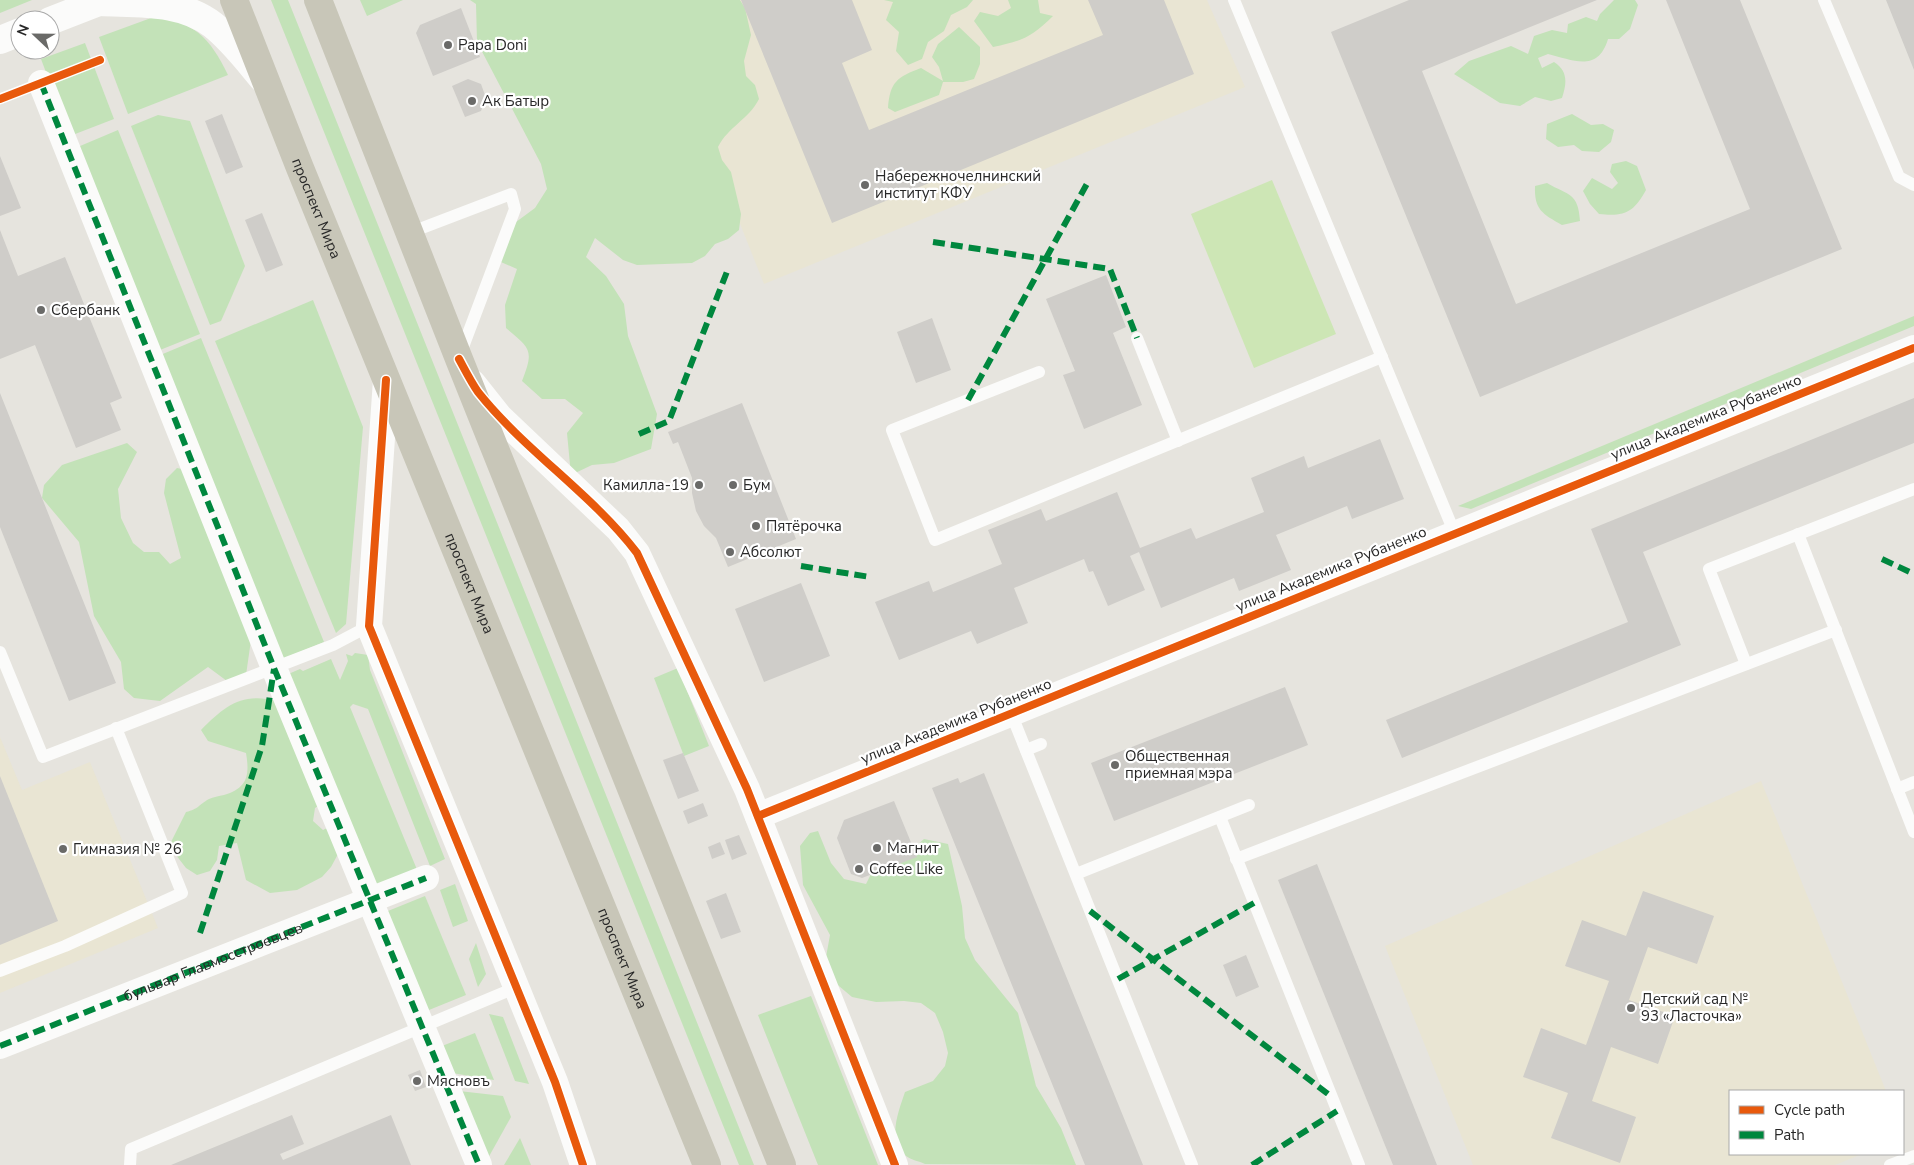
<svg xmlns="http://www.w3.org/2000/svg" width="1914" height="1165" viewBox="0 0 1914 1165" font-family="'Nunito Sans',sans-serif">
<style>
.education{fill:#e9e5d3}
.green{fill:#c3e2b8;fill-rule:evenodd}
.pitch{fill:#cde6b5}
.building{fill:#cfcdc9}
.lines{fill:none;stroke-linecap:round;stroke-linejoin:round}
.lane{stroke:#fbfbfa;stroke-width:12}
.street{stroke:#fbfbfa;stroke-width:26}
.secondary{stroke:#fbfbfa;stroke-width:28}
.primary{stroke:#c8c6b8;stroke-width:28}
.quiet{stroke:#00873e;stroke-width:6;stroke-dasharray:12 6;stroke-linecap:butt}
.cycleway-casing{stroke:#fff;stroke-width:11}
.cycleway{stroke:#e8590c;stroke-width:8}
.poi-dot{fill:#6a6a68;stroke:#fff;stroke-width:2}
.labels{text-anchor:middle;stroke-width:4.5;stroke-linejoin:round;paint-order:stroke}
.poi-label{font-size:15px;fill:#282828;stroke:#fff;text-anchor:start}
.street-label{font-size:15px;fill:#282828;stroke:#fff}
</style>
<rect width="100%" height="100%" fill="#e6e4de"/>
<!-- education -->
<g class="education">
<path d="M651,0H1207L1245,87L764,284Z"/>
<path d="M0,737L22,790L90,762L158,928L0,993Z"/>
<path d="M1761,781L1886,1091H1730V1154H1862L1835,1165H1473L1385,946Z"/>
</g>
<!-- green -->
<g class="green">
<path d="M0,0H32L0,13Z"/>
<path d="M271,0H288L754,1165H739Z"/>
<path d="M360,0H403L367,16Z"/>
<path d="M470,0H740L745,8L751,35L744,61L746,76L755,85L759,99C749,119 728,127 718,147L722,160L731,172L741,214L739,230L728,239L715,244L705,256L692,263L637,265L623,260L595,238L586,257L606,276L624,304L628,336L657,414L651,449L614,463L592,465L571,475L567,433L583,413L565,399H542L522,381C534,350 531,349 506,328L505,305L517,269L494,259L516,222L535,208L547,189L541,164L477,42L476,4Z"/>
<path d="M884,0H973L967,7L951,15L944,31L928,42L922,59L908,65L896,51L899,32L886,20L893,2Z"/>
<path d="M1008,0H1038L1040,13L1053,16C1032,37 1022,41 993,47L974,21L980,12L998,16L1011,8Z"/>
<path d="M1614,0H1635L1638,5L1630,29L1619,39H1608C1598,73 1573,60 1548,54L1538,58L1542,68L1554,62C1568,71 1567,83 1562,98L1551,101L1535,97L1520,106L1500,103L1454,74L1469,61L1511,46L1528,54L1534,36L1552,30L1567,33L1568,24L1586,17L1597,21L1600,14Z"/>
<path d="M151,18C193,19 210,38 228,75L128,114L99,37Z"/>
<path d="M959,27L980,47V64L974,79L963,82H943L939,95L895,112L888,108C890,82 897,77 921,68L943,81L939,67L932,57L938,44Z"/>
<path d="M85,43L114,119L70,136L41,59Z"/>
<path d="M1572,114L1591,125L1603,124L1614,130L1611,142L1599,152L1582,151L1574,145L1558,147L1546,139L1547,124Z"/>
<path d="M158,115L190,121L245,266L221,321L210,325L131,126Z"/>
<path d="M118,130L200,334L155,352L73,149Z"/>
<path d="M1626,161L1637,166L1646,190C1634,212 1625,217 1599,214L1590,204L1583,191L1592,178L1612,189L1618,183L1610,172L1612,164Z"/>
<path d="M1547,183C1569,196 1578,192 1580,221L1562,225C1543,214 1534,210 1535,186Z"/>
<path d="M313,300L363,427L346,624L336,633L215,341Z"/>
<path d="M1914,316V326L1471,509L1458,506Z"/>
<path d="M201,338L324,642L280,660L251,640L245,682L231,684L208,667L160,701L134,698L124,689L121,662L94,616L79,542L42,498L44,485L62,465L127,443L137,452L118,489L121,518L133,543L144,552H159L170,564L181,558L164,493L166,479L177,468L191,471L158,356Z"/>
<path d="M355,653L368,655L370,670L445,859L430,866L368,709L353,704L350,707L418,872L374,890L344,843L331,867L322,877L297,890L270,893L246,880L237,843L219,846L217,860L210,871L197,875L186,868L169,846L186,812C199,809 198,805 209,799C213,797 219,796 224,795C247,788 250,776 246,753L208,741L201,730C225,706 241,692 277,701L286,675L300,669L303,671L331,659L340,680L348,661L346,654L352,656ZM335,795V824L323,830L313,821L315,808Z"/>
<path d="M678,668L709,746L684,756L654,678Z"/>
<path d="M818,831L831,863L844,879L866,884L877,862L910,851L924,839L948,844L962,906L965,938L975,960L1018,1013L1036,1086L1061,1128L1076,1165L925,1164C919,1161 911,1160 906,1156C886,1141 899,1110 905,1092L933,1081L945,1066L948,1053L943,1032L935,1013L921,1003L904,1001L876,1002L852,997L833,981L826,957L830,935L803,885L800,846L810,833Z"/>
<path d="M455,884L468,921L453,927L440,890Z"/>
<path d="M425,896L466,995L424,1012L383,913Z"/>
<path d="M476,943L486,974L478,987L469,959Z"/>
<path d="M811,996L878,1165H818L758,1015Z"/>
<path d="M489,1014L503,1017L529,1084L515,1081Z"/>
<path d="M475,1033L494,1080L452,1073L442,1046Z"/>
<path d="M459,1091L503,1096L511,1117L487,1160Z"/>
<path d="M520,1138L531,1165H504Z"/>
</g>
<!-- pitch -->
<path class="pitch" d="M1272,180L1336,334L1254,368L1191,214Z"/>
<!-- building -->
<g class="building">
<path d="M741,0H852L872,50L842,63L869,130L1103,35L1088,0H1164L1194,74L832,223Z"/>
<path d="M1409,0H1597L1422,71L1516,304L1750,209L1666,0H1740L1842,249L1480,397L1331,32Z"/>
<path d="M1886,0H1914V70Z"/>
<path d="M461,8L480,57L433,76L416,33L420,25Z"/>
<path d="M468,79L481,84L486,98L481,111L465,117L452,86Z"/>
<path d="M222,114L243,167L226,174L205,121Z"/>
<path d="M0,156L21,208L0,216Z"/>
<path d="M262,213L283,265L266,272L245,220Z"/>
<path d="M0,230L18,276L65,257L122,398L110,403L121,430L76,448L35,345L0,359Z"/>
<path d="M1106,275L1126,327L1113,333L1142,405L1084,429L1063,375L1075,371L1046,299Z"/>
<path d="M932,318L951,370L916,383L897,332Z"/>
<path d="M0,393L116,683L69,701L0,527Z"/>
<path d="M1914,398V443L1643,552L1681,645L1402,758L1386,720L1628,622L1591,529Z"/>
<path d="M742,403L796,539L728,567L716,538L704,526L696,511L692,493V478L678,442L673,444L668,432Z"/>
<path d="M1380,439L1404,499L1352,519L1347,506L1276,535L1291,570L1239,591L1234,578L1161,608L1139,552L1130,556L1145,590L1108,606L1093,571L1089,572L1084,559L1014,588L1028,623L977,644L971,631L899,660L875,602L929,581L933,592L1002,564L988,530L1041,509L1046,521L1117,492L1140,548L1191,528L1196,539L1264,512L1251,478L1304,456L1308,468Z"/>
<path d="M801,583L830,656L764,682L735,609Z"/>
<path d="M1285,687L1308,745L1114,821L1091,763Z"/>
<path d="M683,753L699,791L678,799L663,760Z"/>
<path d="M984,773L1033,895L1143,1165H1085L932,788L958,778L960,783Z"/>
<path d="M0,776L58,921L0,945Z"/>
<path d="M894,801L917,857L862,878L851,874L837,838L844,820Z"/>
<path d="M703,803L708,816L688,824L683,811Z"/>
<path d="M739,835L747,854L732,860L725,840Z"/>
<path d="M720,842L725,854L712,859L708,847Z"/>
<path d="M1317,864L1437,1165H1393L1278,880Z"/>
<path d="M1643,891L1714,916L1697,964L1648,947L1629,1000L1675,1016L1658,1064L1611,1047L1592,1101L1636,1117L1620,1163L1551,1138L1568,1093L1523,1077L1541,1028L1586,1045L1609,981L1565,966L1582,920L1626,936Z"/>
<path d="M726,893L741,932L721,939L706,901Z"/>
<path d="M1246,955L1259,987L1236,997L1223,965Z"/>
<path d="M420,1070L426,1087L415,1091L408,1075Z"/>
<path d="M292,1115L304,1144L280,1154L283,1160L391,1115L411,1165H171Z"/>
</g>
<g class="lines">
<!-- lane -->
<g class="lane">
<path d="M1234,0L1455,534"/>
<path d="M1824,0L1899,177L1914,185"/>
<path d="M409,233L511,194L515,209L460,355"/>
<path d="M1137,338L1178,441"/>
<path d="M1039,372L892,430L935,540L1382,357"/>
<path d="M1798,534L1914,832"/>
<path d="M0,652L43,757L333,645L369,626"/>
<path d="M1746,664L1709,569L1914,489"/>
<path d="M1011,713L1192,1165"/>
<path d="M1026,750L1041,744"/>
<path d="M1897,789L1914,782"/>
<path d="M1220,817L1359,1165"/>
<path d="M1236,859L1836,630"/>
<path d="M1076,874L1249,805"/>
<path d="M0,971L65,946L182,893L116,728"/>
<path d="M130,1165L131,1149L517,987"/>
<path d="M1890,1165L1914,1156"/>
</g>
<!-- street -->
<g class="street">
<path d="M41,83L274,668L479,1165"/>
<path d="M386,380L369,626L555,1082L583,1165"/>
<path d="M473,383L500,417L618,529L637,553L747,789L895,1165"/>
<path d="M758,816L1914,348"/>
<path id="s1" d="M0,1046L426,878"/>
</g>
<!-- secondary -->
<g class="secondary">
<path d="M100,2C138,4 181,0 213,25C232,40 247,60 263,79"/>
<path d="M50,21L104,0"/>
<path d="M0,40L20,32"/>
</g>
<!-- primary -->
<g class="primary">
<path id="s2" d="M234,0L300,168L707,1165"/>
<path d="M318,0L459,359L782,1165"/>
</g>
<!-- quiet -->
<g class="quiet">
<path d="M41,83L274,668L479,1165"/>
<path d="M933,242L1110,269L1137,338"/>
<path d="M968,400L1089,180"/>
<path d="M639,434L669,421L728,269"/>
<path d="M1882,559L1914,574"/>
<path d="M801,566L870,577"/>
<path d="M1090,911L1332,1097"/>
<path d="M200,933L262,746L274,669"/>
<path d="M1118,979L1254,903"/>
<path d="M0,1046L426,878"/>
<path d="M1252,1165L1337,1111"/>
</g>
<!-- cycleway casing -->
<g class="cycleway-casing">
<g id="cycleway">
<path d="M0,99L100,60"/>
<path d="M459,359C465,370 471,382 478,392C525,451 591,493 637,553L747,789L895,1165"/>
<path d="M386,380L369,626L555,1082L583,1165"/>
<path d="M758,816L1914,348"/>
</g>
</g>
<!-- cycleway -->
<use href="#cycleway" class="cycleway"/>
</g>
<!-- markers -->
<g class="poi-dot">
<circle cx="448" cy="45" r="5"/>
<circle cx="472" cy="101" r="5"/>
<circle cx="865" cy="185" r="5"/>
<circle cx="41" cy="310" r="5"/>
<circle cx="699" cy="485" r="5"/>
<circle cx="733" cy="485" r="5"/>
<circle cx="756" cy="526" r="5"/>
<circle cx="730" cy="552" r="5"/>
<circle cx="1115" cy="765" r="5"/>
<circle cx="877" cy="848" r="5"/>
<circle cx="63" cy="849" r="5"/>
<circle cx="859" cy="869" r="5"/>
<circle cx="1631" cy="1008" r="5"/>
<circle cx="417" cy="1081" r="5"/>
</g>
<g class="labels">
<!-- poi labels -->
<g class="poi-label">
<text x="458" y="50">Papa Doni</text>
<text x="482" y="106">Ак Батыр</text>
<text x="875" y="181">Набережночелнинский<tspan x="875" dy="17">институт КФУ</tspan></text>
<text x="51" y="315">Сбербанк</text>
<text x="689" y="490" text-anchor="end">Камилла-19</text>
<text x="743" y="490">Бум</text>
<text x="766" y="531">Пятёрочка</text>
<text x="740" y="557">Абсолют</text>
<text x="1125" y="761">Общественная<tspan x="1125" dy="17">приемная мэра</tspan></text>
<text x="887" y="853">Магнит</text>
<text x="73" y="854">Гимназия № 26</text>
<text x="869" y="874">Coffee Like</text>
<text x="1641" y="1004">Детский сад №<tspan x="1641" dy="17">93 «Ласточка»</tspan></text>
<text x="427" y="1086">Мясновъ</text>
</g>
<!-- street labels -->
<g class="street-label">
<text dy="5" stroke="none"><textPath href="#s2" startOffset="224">проспект Мира</textPath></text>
<text transform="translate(1706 417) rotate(-22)" y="5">улица Академика Рубаненко</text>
<text transform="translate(1331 569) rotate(-22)" y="5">улица Академика Рубаненко</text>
<text dy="5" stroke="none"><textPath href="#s2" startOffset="629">проспект Мира</textPath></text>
<text transform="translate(956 721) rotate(-22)" y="5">улица Академика Рубаненко</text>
<text dy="5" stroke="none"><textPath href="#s2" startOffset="1034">проспект Мира</textPath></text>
<text dy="5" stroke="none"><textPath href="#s1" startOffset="229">бульвар Главмосстроевцев</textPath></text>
</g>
</g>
<!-- legend -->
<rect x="1729" y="1090" width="175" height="65" fill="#ffffff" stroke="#a9a9a9"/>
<rect x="1739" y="1106" width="25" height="8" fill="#e8590c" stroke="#a9a9a9"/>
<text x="1774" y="1115" font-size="15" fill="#282828">Cycle path</text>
<rect x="1739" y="1131" width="25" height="8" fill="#00873e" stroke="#a9a9a9"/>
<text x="1774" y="1140" font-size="15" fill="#282828">Path</text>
<!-- north arrow -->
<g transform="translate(35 35) rotate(292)"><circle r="24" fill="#ffffff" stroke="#a9a9a9"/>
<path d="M0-4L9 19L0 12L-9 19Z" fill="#6a6a68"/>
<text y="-8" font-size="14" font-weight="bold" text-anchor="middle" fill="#282828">N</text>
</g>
</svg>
